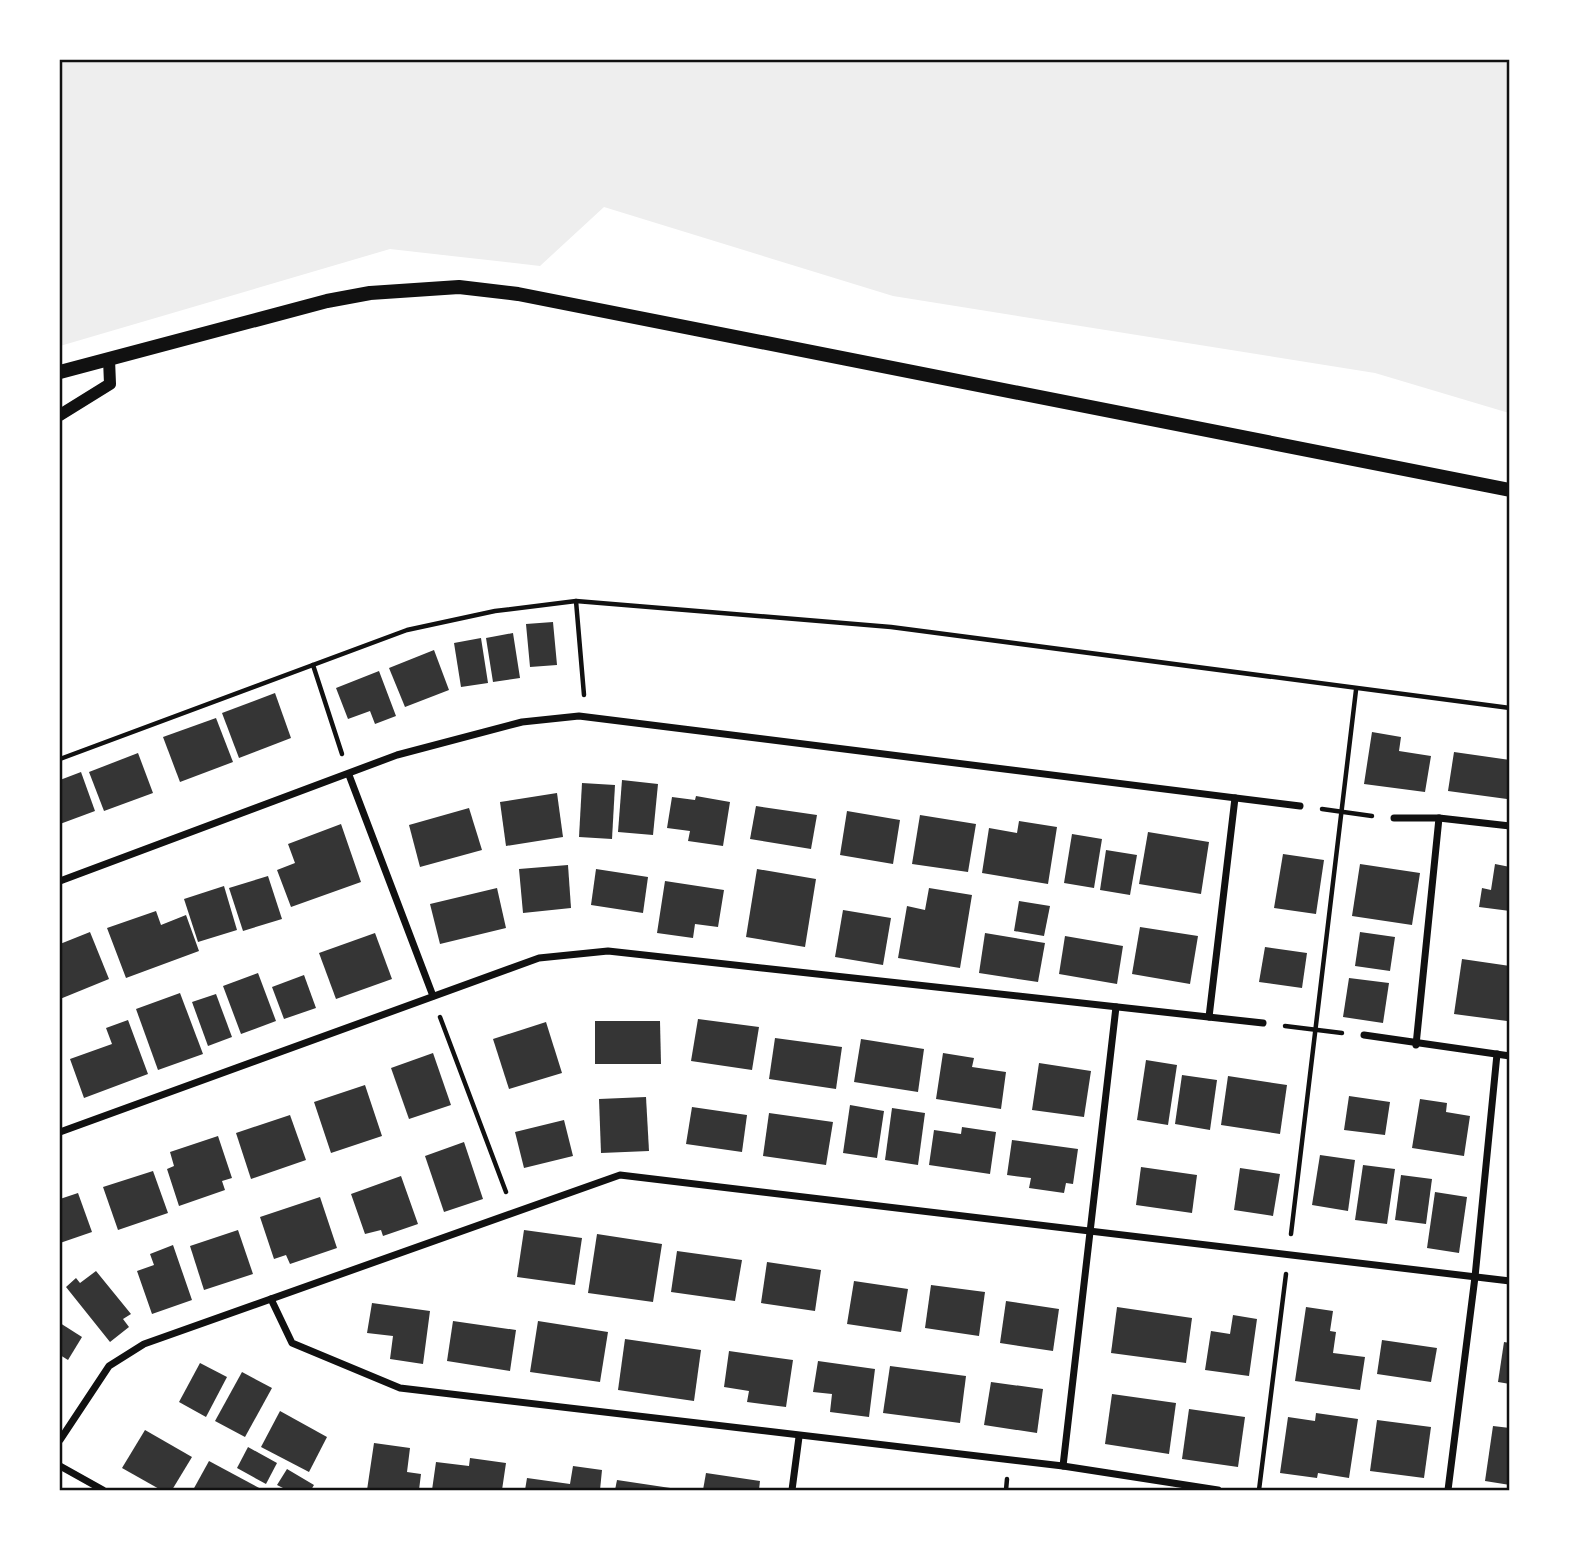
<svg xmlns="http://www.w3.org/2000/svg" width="1569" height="1550" viewBox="0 0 1569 1550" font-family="'Open Sans',sans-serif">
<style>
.green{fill:#eee}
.building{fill:#353535}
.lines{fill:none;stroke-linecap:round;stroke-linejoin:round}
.path{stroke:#111;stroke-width:4.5}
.minor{stroke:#111;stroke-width:7}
.tertiary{stroke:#111;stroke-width:12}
.secondary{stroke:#111;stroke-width:14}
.neatline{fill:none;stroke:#111;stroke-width:2.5}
</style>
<rect width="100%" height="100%" fill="#fff"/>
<!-- green -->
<path class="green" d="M60,60H1509V413L1375,373L893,296L604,207L540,266L390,249L60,346Z"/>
<!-- building -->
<g class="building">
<path d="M553,622L557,665L530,667L526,624Z"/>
<path d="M513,633L520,678L493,682L486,638Z"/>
<path d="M481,638L488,683L461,687L454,643Z"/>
<path d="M434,650L449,690L405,707L389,668Z"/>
<path d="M379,671L396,716L375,724L370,711L348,719L336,688Z"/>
<path d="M275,693L291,738L239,758L222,713Z"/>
<path d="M216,718L233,762L180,782L163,737Z"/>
<path d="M1372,732L1401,737L1399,751L1431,756L1425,792L1364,784Z"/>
<path d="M1454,752L1510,760L1507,799L1448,791Z"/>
<path d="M138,753L153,793L104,811L89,772Z"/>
<path d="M81,772L95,811L60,824V780Z"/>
<path d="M622,780L658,784L653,835L618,832Z"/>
<path d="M582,783L615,785L612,839L579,837Z"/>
<path d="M557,793L563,837L506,846L500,802Z"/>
<path d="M696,796L730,802L723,846L688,841L690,831L667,828L672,797L695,800Z"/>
<path d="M756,806L817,815L811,849L750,839Z"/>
<path d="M469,808L482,850L420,867L409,825Z"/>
<path d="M847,811L900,820L893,864L840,855Z"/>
<path d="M920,815L976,824L968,872L912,864Z"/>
<path d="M1019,821L1057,827L1048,884L982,873L989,828L1017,833Z"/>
<path d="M341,824L361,882L291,907L277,870L295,863L288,844Z"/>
<path d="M1148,832L1209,842L1201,894L1139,884Z"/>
<path d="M1072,834L1102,839L1094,888L1064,883Z"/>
<path d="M1106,850L1137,855L1130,895L1100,890Z"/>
<path d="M1283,854L1324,860L1316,914L1274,908Z"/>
<path d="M1360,864L1420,873L1412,925L1352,916Z"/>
<path d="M1495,864L1510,867V911L1479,907L1482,888L1491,890Z"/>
<path d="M568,865L571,908L523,913L519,869Z"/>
<path d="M596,869L648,877L643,913L591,905Z"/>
<path d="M757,869L816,879L805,947L746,937Z"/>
<path d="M268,876L282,919L243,931L229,888Z"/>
<path d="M665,881L724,890L718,927L695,924L693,938L657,933Z"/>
<path d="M224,886L237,930L198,942L184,899Z"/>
<path d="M497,888L506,928L440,944L430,904Z"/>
<path d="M929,888L972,895L960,968L898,958L907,906L925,910Z"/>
<path d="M1019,901L1050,906L1044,936L1014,931Z"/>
<path d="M843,910L891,918L883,965L835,957Z"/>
<path d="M156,911L161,925L186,915L199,951L126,978L107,928Z"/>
<path d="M1140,927L1198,936L1190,984L1132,974Z"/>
<path d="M90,932L109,979L60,999V944Z"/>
<path d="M1360,932L1395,937L1390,971L1355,966Z"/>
<path d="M375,933L392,979L336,999L319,953Z"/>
<path d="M985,933L1045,943L1038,982L979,973Z"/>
<path d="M1065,936L1123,946L1117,984L1059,974Z"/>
<path d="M1265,947L1307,953L1302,988L1259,982Z"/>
<path d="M1462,959L1510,966L1507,1021L1454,1014Z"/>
<path d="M258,973L276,1021L241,1034L223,986Z"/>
<path d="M304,975L316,1008L284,1019L272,987Z"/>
<path d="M1349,978L1389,983L1383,1023L1343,1017Z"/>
<path d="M180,993L203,1054L158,1070L136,1009Z"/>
<path d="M216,994L232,1037L208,1046L192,1002Z"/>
<path d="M698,1019L759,1027L752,1070L691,1061Z"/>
<path d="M128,1020L148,1074L84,1098L70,1059L112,1044L106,1028Z"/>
<path d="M595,1021H660L661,1064H595Z"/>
<path d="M546,1022L562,1073L509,1089L493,1039Z"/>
<path d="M775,1038L842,1047L836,1089L769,1079Z"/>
<path d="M861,1039L924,1049L918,1092L854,1082Z"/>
<path d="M433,1053L451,1105L409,1119L391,1068Z"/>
<path d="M943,1053L974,1058L972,1067L1006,1072L1001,1109L936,1099Z"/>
<path d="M1146,1060L1177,1065L1168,1125L1137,1120Z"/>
<path d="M1039,1063L1091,1071L1084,1117L1032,1110Z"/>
<path d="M1182,1075L1217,1080L1210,1130L1175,1124Z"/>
<path d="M1228,1076L1287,1085L1280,1134L1221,1125Z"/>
<path d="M365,1085L382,1136L331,1153L314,1102Z"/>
<path d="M1349,1096L1390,1102L1385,1135L1344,1130Z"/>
<path d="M646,1097L649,1151L601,1153L599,1099Z"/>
<path d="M1420,1099L1447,1103L1446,1112L1470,1116L1464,1156L1412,1148Z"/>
<path d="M850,1105L884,1111L877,1158L843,1153Z"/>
<path d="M692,1107L747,1115L742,1152L686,1144Z"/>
<path d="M892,1108L925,1113L918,1165L885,1160Z"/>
<path d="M769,1113L833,1122L826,1165L763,1156Z"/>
<path d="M290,1115L306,1160L251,1179L236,1133Z"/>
<path d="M564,1120L573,1156L524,1168L515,1132Z"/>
<path d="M962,1127L996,1132L990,1174L929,1165L934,1130L961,1134Z"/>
<path d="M218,1136L232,1178L222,1181L225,1190L179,1206L167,1169L174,1166L170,1152Z"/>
<path d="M1012,1140L1078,1149L1073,1184L1066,1183L1064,1193L1029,1188L1031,1178L1007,1175Z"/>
<path d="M464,1142L483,1199L444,1212L425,1156Z"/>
<path d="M1320,1155L1355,1160L1348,1211L1312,1205Z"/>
<path d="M1363,1165L1395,1169L1387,1224L1355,1220Z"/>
<path d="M1141,1167L1197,1175L1192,1213L1136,1205Z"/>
<path d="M1240,1168L1280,1174L1273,1216L1234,1210Z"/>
<path d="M153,1171L168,1213L118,1230L103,1187Z"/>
<path d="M1401,1175L1432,1179L1426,1224L1395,1220Z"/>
<path d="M401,1176L418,1224L383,1236L381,1230L365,1234L351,1194Z"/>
<path d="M1435,1192L1467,1197L1459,1253L1427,1248Z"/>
<path d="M78,1193L92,1232L60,1243V1199Z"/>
<path d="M320,1197L337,1248L290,1264L286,1255L274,1259L260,1217Z"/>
<path d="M238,1230L253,1274L204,1290L190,1246Z"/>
<path d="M524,1230L582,1238L575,1285L517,1277Z"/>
<path d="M597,1234L662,1244L653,1302L588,1293Z"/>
<path d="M173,1245L192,1300L152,1314L137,1271L154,1265L150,1254Z"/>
<path d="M677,1251L742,1260L735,1301L671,1292Z"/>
<path d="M767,1262L821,1270L815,1311L761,1303Z"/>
<path d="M96,1271L131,1314L123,1319L129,1327L110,1342L66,1287L76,1278L80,1283Z"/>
<path d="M854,1281L908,1289L901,1332L847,1324Z"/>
<path d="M931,1285L985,1292L979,1336L925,1328Z"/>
<path d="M1006,1301L1059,1309L1053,1351L1000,1343Z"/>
<path d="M372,1303L430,1311L423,1364L390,1359L393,1336L367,1333Z"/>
<path d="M1117,1307L1192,1318L1186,1363L1111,1353Z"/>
<path d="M1306,1307L1333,1311L1330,1331L1336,1332L1333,1353L1365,1357L1360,1390L1295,1381Z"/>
<path d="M1233,1315L1257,1319L1249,1376L1205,1370L1211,1331L1230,1334Z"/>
<path d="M453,1321L516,1330L510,1371L447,1361Z"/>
<path d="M538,1321L608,1332L600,1382L530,1372Z"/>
<path d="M60,1323L82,1337L68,1360L60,1355Z"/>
<path d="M625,1339L701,1350L694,1401L618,1390Z"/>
<path d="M1382,1340L1437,1348L1431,1382L1377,1374Z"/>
<path d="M1504,1342L1510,1343V1384L1498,1382Z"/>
<path d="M729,1351L793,1360L786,1407L747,1402L749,1391L724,1387Z"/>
<path d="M818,1361L875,1369L869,1417L830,1412L832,1394L813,1392Z"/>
<path d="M200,1363L227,1377L206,1417L179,1402Z"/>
<path d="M890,1366L966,1376L960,1423L883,1413Z"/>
<path d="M242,1372L272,1388L245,1437L215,1421Z"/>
<path d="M991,1382L1043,1389L1037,1433L984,1425Z"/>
<path d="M1112,1394L1176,1403L1169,1454L1105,1444Z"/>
<path d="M1189,1409L1245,1417L1238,1467L1182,1459Z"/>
<path d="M280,1411L327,1437L309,1472L261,1447Z"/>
<path d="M1316,1413L1358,1419L1349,1478L1318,1473L1317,1478L1280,1473L1288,1417L1315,1421Z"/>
<path d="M1377,1420L1431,1427L1424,1478L1370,1471Z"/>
<path d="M1493,1426L1510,1428V1485L1485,1481Z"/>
<path d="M145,1430L192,1457L172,1490H161L122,1468Z"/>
<path d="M374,1443L410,1448L407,1472L421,1474L419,1490H367Z"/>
<path d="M248,1447L277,1463L266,1484L237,1468Z"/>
<path d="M470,1458L506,1463L502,1490H432L436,1462L469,1466Z"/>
<path d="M209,1461L263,1490H193Z"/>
<path d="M573,1466L602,1470L600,1490H525L527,1478L570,1484Z"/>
<path d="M287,1469L314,1485L311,1490H287L277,1485Z"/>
<path d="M706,1473L760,1481L759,1490H703Z"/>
<path d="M617,1480L677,1489V1490H615Z"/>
</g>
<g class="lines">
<!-- path -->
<g class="path">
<path d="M576,601L584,695"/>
<path d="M313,665L342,754"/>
<path d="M60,759L407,630L495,611L576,601L891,627L1510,708"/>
<path d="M1322,809L1372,816"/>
<path d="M440,1017L506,1192"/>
<path d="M1285,1026L1342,1033"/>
<path d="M1291,1234L1356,690"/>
<path d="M1006,1490L1007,1479"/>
<path d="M1259,1490L1286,1274"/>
</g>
<!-- minor -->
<g class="minor">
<path d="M349,775L433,996"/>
<path d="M1394,818H1439L1510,826"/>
<path d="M60,881L397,755L522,722L579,716L1300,806"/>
<path d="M1209,1017L1235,798"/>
<path d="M1364,1035L1510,1056"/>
<path d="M1416,1045L1439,818"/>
<path d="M60,1132L539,958L608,951L1263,1023"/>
<path d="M271,1299L292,1343L400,1388L1063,1466L1218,1490"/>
<path d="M60,1440L109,1366L144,1344L620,1175L1510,1281"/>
<path d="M60,1466L103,1490"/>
<path d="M1063,1466L1116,1007"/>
<path d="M792,1490L799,1437"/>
<path d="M1448,1490L1475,1277L1497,1054"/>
</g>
<!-- tertiary -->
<path class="tertiary" d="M60,415L110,384L109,359"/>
<!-- secondary -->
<path class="secondary" d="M60,372L327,301L370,293L459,287L518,294L1510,490"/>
</g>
<!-- border -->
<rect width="1569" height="1550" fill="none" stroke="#ffffff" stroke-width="122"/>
<rect x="61" y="61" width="1447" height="1428" class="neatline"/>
</svg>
